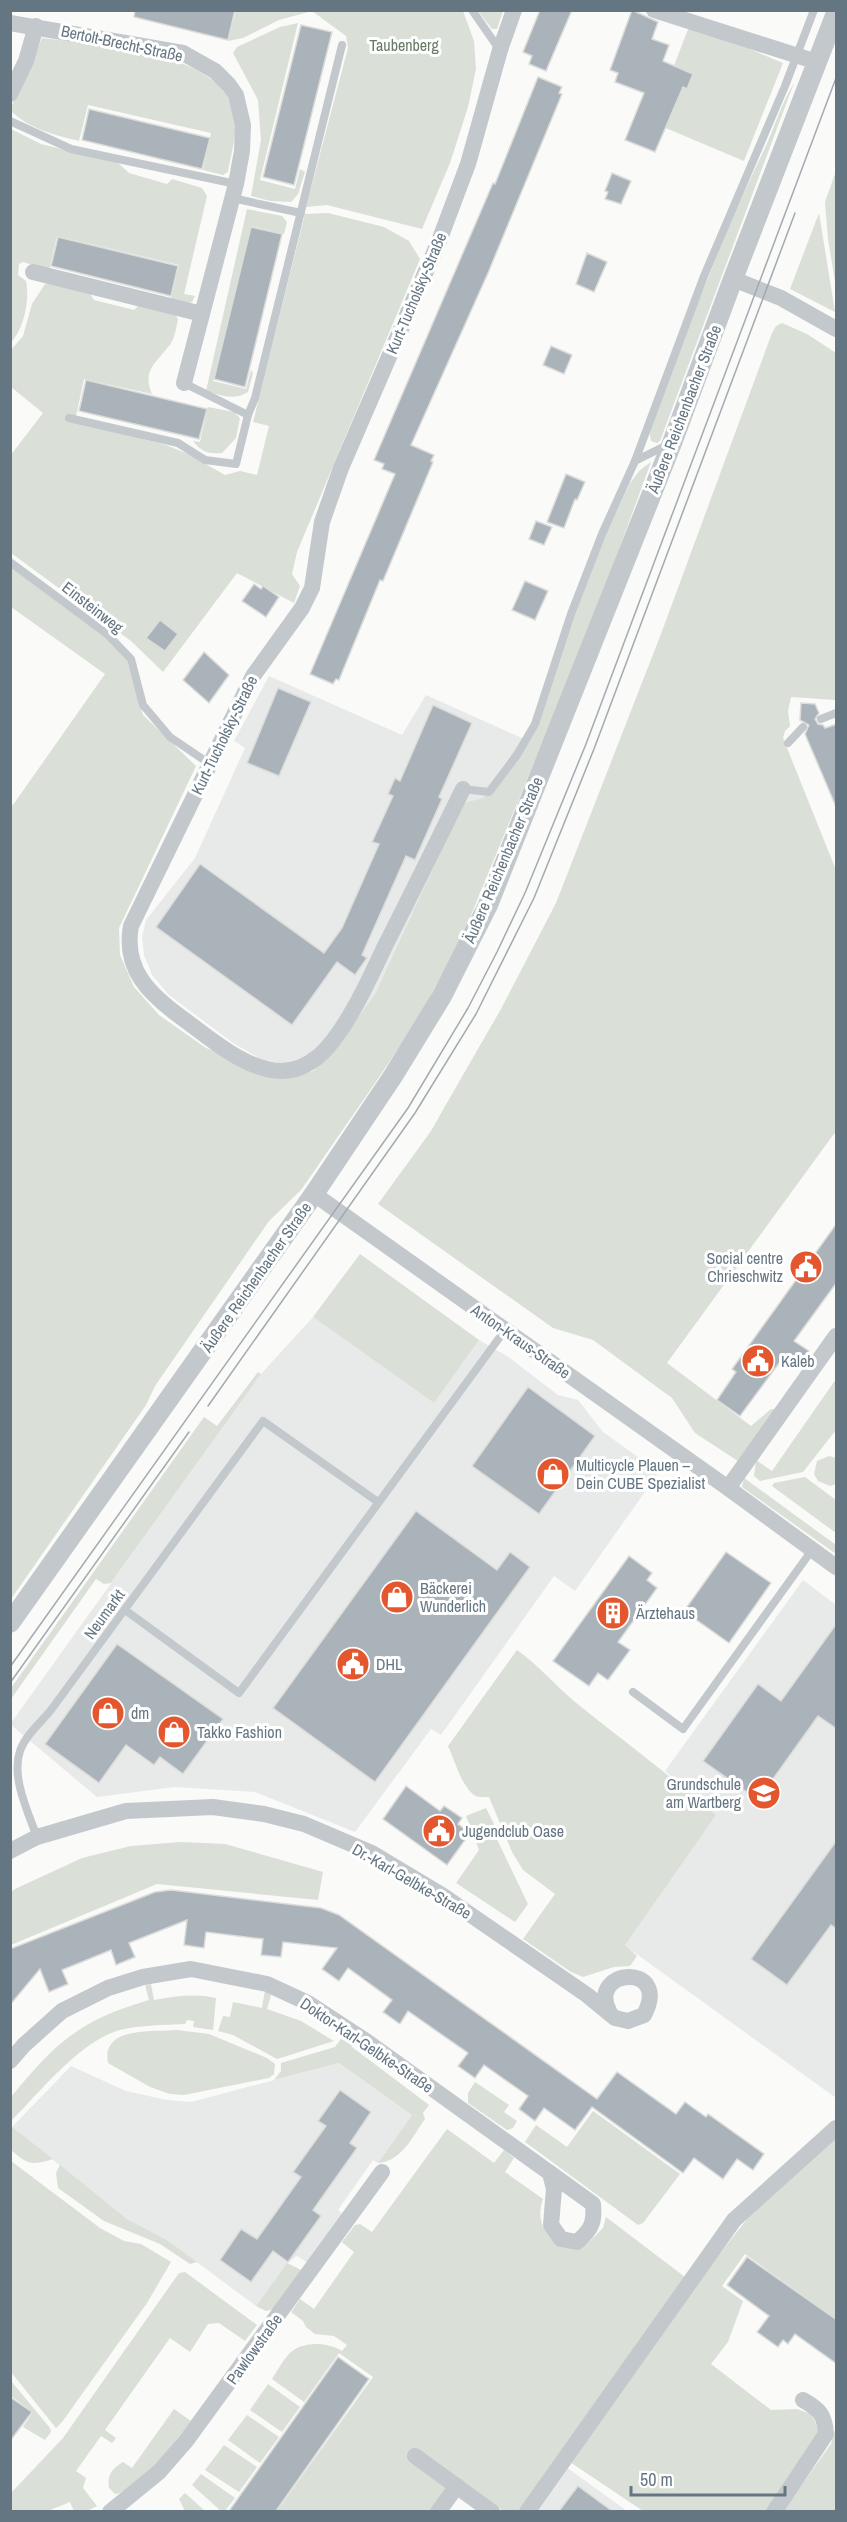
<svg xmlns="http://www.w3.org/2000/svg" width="847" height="2522" viewBox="0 0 847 2522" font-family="'Archivo Narrow',sans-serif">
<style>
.built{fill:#e8e9e9}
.green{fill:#dadfd7}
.building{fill:#aab3b9;stroke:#dcdcda;stroke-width:1.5}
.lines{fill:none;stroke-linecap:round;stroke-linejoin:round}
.service{stroke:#c3c8cc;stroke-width:8}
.minor{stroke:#c3c8cc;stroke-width:16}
.tertiary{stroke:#c3c8cc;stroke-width:20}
.tram{stroke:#a2aab0;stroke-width:1.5}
.labels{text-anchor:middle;stroke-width:6;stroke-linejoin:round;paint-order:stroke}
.street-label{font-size:16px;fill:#657683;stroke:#fff}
.park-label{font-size:16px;fill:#687a64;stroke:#fff}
.poi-label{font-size:16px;fill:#657683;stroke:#fff;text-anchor:start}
</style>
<rect width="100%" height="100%" fill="#fafaf8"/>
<!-- built -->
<g class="built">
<path d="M269,676L402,735L426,695L522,738L483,798L463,803L375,994L328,1058L314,1049L311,1054L301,1061L283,1064L261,1059L233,1043L169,995L152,975L144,955L142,937L146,920L195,858L245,748L234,741Z"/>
<path d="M313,1317L434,1403L479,1340L507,1356L558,1395L578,1400L603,1432L659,1472L575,1591L554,1576L441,1735L431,1729L355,1832L255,1792L175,1787L97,1797L11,1725V1723L261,1374Z"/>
<path d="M803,1580L836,1605V2098L624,1945L716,1815L665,1771Z"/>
<path d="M339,2063L412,2115L378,2163L373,2160L338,2210L343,2214L308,2263L297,2256L287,2263L256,2306L167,2240L127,2219L12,2127L71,2066L126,2091L167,2100L191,2102Z"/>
<path d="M566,2467L627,2511L533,2512Z"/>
</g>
<!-- green -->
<g class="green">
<path d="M236,11H463L474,41L476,69L468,107L450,163L422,229L327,205L306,207L348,48L346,36L312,11L279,20L243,38L228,41Z"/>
<path d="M478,11H503L497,29H492Z"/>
<path d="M298,23L260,180L295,189L300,169L305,172L298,194L291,202L270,201L251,196L261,140L258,100L233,53L237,47L280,27Z"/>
<path d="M690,24L783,63L744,161L642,118L667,84Z"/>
<path d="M42,38C93,45 214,49 233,108C240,128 231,152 228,172L223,175L203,170L211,133L88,105L79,141C54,135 30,129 11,111L12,105Z"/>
<path d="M794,83L660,441L657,443L651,441L649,430C685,336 720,241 764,150C775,127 781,104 794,83Z"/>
<path d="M11,129L41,144L118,163L129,173L167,184L172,179L202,188L207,196L184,294L195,296L192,302L182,305L171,299L179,265L57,236L49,270L23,262L19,264L18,275L26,281C30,299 24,329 11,342Z"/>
<path d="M836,171V288L828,239L825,202Z"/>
<path d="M247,209L282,216L287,222L284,234L251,226L213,381L246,389L251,370L253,373L248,392C233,401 221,395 206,391Z"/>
<path d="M328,213L384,227L409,241L420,259L297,552L292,574L300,586L294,603L237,573L163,672L131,641L11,553L10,456L43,413L11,387L10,351L23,336L32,304L45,284L52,281L88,290L94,300L134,310L141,303L175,314L178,319C176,328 175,340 168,347C155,364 142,371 152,394L84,379L75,421L166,445L188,454L225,475L240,471L257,475L269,426L253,422L305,214Z"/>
<path d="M819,213L835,312L790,289Z"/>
<path d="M782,323L807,334L836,353V700L791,697L788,711L790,726L785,731L783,738L836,870V1131L667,1363L751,1426L771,1409H775L738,1461L695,1433L672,1398L593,1340L553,1328L378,1204L431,1131L444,1108L501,1009L556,903L661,634L772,333L776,326Z"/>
<path d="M208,407L234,412L240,418L236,438L222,453C208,454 202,452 193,441L200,442Z"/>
<path d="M651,462L596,612L462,937L418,1019L371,1089L301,1190L269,1221L155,1386L146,1405L11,1599L10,804L13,805L105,674L11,607V567L103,635L127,660L143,715L196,766L119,928L120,955L134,987L159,1015L206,1048L295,1076L313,1071L328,1058L375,994L463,803L483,798L522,738L529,741L571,621L602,542L630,483L640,470Z"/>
<path d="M360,1254L479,1340L434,1403L313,1317Z"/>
<path d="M258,1372L261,1374L111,1583L104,1584L96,1579L11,1699V1688L204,1417L217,1426Z"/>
<path d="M836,1379V1430L803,1472L760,1481L754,1476L756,1460L772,1471Z"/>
<path d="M829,1456L836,1458V1484L830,1486L818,1481L814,1474L817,1461Z"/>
<path d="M805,1477L836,1500V1533L772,1486L774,1483Z"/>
<path d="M744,1478L836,1545V1554L742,1487Z"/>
<path d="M517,1650C538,1665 555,1685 575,1702C622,1740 670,1775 716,1815L625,1945L637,1956L630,1966L614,1967L583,1977L571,1972L523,1939L555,1894L523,1870L512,1852L489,1797C484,1797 478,1798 474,1795C461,1785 455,1761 448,1746Z"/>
<path d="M486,1808L494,1824L492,1829L528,1904L515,1922L456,1883L479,1850L466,1816Z"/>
<path d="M181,1842L225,1844L323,1872L318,1900L157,1884L11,1945V1892L15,1889L82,1858L131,1846Z"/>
<path d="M151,1984L154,2000C176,1996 195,1993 216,1998L213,2030L193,2027L194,2021L187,2020L185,2024C165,2025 141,2025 120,2030C81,2040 39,2093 11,2121V2097C55,2043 80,2020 149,2000L145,1985Z"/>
<path d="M265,1990L272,1992L267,2009L301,2021L334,2041L277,2059L233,2035L218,2031L223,2016L230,2017L233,2002L262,2008Z"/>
<path d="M177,2030L209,2034L267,2058L275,2064L274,2074L269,2078L184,2095L170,2094L150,2087L108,2063C101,2026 153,2032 177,2030Z"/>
<path d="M346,2032L357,2040L352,2047L429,2105L423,2113L425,2119C413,2136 401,2162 378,2163L412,2115L339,2063L274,2080L281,2071V2063L335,2047Z"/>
<path d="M475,2082L509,2105L504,2112L517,2121L513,2128L507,2130L468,2103V2093Z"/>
<path d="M593,2111L680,2174L643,2223L638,2225L525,2142L536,2125L567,2147Z"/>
<path d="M12,2127L53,2159C31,2166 27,2164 11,2150Z"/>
<path d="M447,2129L494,2163L504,2150L514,2158L505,2172L543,2199C537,2217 541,2229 555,2242L587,2244L603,2228L606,2217L685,2277L703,2275L755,2209L836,2134V2319L745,2254L722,2286L743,2301L728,2342L711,2364L771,2410L797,2409L811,2414L820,2432L771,2511H643L561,2456L520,2511H503L458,2479L433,2511H277L373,2377L339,2353L304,2402L272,2379C277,2371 282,2362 288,2355C301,2340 328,2342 342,2351L347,2345L334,2336L315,2334L306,2327L303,2321L291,2312L300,2299L314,2309L354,2252L342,2242L355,2225L360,2224L372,2232Z"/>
<path d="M11,2161L100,2228L124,2241L141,2244L171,2262L147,2303L62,2422L56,2428L11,2372Z"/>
<path d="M60,2165L127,2219L167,2240L197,2262L190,2264L160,2244L104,2221L58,2188L56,2173Z"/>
<path d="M287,2263L301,2270L275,2309L266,2311L256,2306Z"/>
<path d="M185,2272L257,2325L245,2341L219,2323L208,2324L190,2352L170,2338L105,2430L116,2438L112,2443L101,2436L76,2471L86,2478L83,2488L97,2506L87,2511H74L70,2502L48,2511H11V2493L63,2438L179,2273Z"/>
<path d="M11,2381L50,2428L51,2432L45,2440L23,2427L33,2412L11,2396Z"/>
<path d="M268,2384L300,2407L282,2432L250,2410Z"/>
<path d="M174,2409L191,2421C177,2439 138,2492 115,2494L109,2488C107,2474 112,2469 123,2462L132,2468Z"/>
<path d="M247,2415L279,2437L260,2463L228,2440Z"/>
<path d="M836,2426V2511L782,2512L831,2444Z"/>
<path d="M224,2445L257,2467L239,2492L205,2470Z"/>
<path d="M201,2474L235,2498L225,2511H221L192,2485Z"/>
<path d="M185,2493L205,2511H185L179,2499Z"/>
</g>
<!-- building -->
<g class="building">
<path d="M135,10H235L228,40L134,17Z"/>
<path d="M540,10H572L546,71L529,64L532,56L523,52Z"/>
<path d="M632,10L658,22L652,39L669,45L663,61L693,74L687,89L683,87L655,152L625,140L644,93L615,82L618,73L610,70Z"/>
<path d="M301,25L332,32L294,185L263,177Z"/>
<path d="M538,77L562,87L559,93L562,94L488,273L411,445L434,455L431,461L433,462L383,581L380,580L339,680L336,679L333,684L310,674L395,474L382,469L384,464L374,460L493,183L495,184Z"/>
<path d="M89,109L210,138L202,169L82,140Z"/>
<path d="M612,173L631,181L621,204L605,199L608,192L605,191Z"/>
<path d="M251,227L282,234L245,387L214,379Z"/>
<path d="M58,237L178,266L171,296L51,266Z"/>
<path d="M587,253L607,262L594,292L576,284Z"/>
<path d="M551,346L572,355L564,374L543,365Z"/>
<path d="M86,380L207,409L199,439L79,411Z"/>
<path d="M566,474L585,482L577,500L575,499L564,528L547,522Z"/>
<path d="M536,521L552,527L544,545L529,539Z"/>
<path d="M525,581L548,591L535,620L512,610Z"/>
<path d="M254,584L261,589L263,586L279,597L266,617L242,601Z"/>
<path d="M160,620L178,634L165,651L146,638Z"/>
<path d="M204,652L229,675L209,703L183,680Z"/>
<path d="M278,688L311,702L279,776L247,763Z"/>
<path d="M801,703L815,704L819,713L815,719L818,724L823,725L825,728L837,724V809L805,734L809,725L800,720Z"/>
<path d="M433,705L472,723L439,797L442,799L415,860L406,856L362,955L367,958L355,975L337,962L292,1025L156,927L200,864L324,953L342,928L379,844L372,842L393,796L388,794L395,778L400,781Z"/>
<path d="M837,1223V1282L794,1341L809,1351L796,1369L782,1359L740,1416L717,1400L736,1372L732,1369Z"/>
<path d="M528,1387L595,1436L539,1514L472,1466Z"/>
<path d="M416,1511L497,1570L510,1552L530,1567L375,1782L273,1708Z"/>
<path d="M726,1552L771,1583L729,1643L684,1611Z"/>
<path d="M629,1556L652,1573L647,1580L657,1588L618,1642L630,1650L608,1680L598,1673L589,1686L553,1661Z"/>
<path d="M837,1623V1729L818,1716L758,1800L703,1761L758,1684L781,1701Z"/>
<path d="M117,1644L223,1719L183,1774L160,1757L154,1765L126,1745L99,1783L45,1744Z"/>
<path d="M406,1786L440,1811L444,1806L462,1818L458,1824L470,1833L447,1865L383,1819Z"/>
<path d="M837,1840V1929L831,1925L787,1985L751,1959Z"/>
<path d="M171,1890L321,1908L339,1915L597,2099L617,2072L676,2114L685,2102L706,2117L708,2114L764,2154L753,2170L737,2159L723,2179L694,2158L683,2173L592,2107L575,2130L544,2108L535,2121L519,2109L528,2096L484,2065L475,2078L458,2066L468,2053L408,2011L400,2024L383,2012L392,2000L348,1968L339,1981L322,1969L337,1948L283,1942L281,1957L261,1955L263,1939L206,1932L204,1948L184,1945L187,1920L129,1943L135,1957L116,1965L111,1950L62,1970L68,1984L49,1992L40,1969L10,2005V1949L155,1892Z"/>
<path d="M340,2090L371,2112L350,2143L357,2148L313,2210L321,2216L288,2262L273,2251L251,2282L220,2260L241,2229L257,2239L301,2177L293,2172L326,2126L318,2121Z"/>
<path d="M747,2257L837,2320V2364L795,2334L788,2344L783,2340L778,2347L757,2332L769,2316L727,2285Z"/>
<path d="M338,2357L369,2379L276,2511H229Z"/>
<path d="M10,2397L32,2412L10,2441Z"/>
<path d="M578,2486L612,2511H559Z"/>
</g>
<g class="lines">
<!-- service -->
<g class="service">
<path d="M472,10L499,49"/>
<path d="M10,121L71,149L236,184"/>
<path d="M232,198L301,213"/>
<path d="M184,383L248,415"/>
<path d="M69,418L178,443L205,460L236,464L248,415L255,398L342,45"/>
<path d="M635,461L704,276L785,86L814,10"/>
<path d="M10,562L107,634L131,659L143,705L170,737L210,764"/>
<path d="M821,719L836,713"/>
<path d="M788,743L803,727"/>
<path d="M463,789L489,792L517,755L535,724L571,614L602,534L635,461L669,444"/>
<path d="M125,1610L239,1693L505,1330"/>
<path d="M633,1692L683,1729L812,1550"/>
<path d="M37,1837C28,1812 11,1777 20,1751C25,1736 41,1722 51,1710L263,1421L378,1502"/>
</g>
<!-- minor -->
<g class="minor">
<path d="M654,10L817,62"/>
<path d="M10,23L183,53L215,71L229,85L236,95L243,125L242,151L236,184L184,383"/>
<path d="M10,94L26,61L36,26"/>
<path d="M33,272L202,314"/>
<path d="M733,279L781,298L836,329"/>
<path d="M463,789C437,842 411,895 384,948C369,980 345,1033 319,1056C308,1065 295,1071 281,1071C245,1070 210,1038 182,1018C149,994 123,969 131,926L253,676L302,608L312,588L322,522L341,468L439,241L468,164L500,50L514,10"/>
<path d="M314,1194L728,1488L836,1567"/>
<path d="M728,1488L836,1336"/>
<path d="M10,1851L37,1837L126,1811L213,1807L264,1814L304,1824L372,1853L442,1895L587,1995L615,2018L628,2021L644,2015C672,1962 587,1968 609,2011"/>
<path d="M10,2061L24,2045L62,2011L108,1988L143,1977L191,1969L267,1984L308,2003L366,2041L550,2173"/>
<path d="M550,2173L593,2204C595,2223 591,2230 577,2242L561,2239L551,2225L554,2189Z"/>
<path d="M415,2456L492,2512"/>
<path d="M110,2512L159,2472L186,2441L382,2172"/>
<path d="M438,2512L457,2486"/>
<path d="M527,2512L734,2220L836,2128"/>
<path d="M774,2512L826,2434C825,2415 819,2409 803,2400"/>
</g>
<!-- tertiary -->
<path class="tertiary" d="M10,1623L314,1194L393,1076L442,996L488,905L672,443L733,279L836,13"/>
<!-- tram -->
<g class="tram">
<path d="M208,1406L415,1113L476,1014L534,898L594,749L795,213"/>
<path d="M10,1667L408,1108L468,1008L497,952L525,893L586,744L836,78"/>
<path d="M10,1683L189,1432"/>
</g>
</g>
<!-- icons -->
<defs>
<g id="civic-disc" transform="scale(1.725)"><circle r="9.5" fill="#e4572e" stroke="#fff"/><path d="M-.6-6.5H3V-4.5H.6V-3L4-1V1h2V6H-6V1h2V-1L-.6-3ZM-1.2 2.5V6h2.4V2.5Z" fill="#fff"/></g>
<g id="shop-disc" transform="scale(1.725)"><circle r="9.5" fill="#e4572e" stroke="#fff"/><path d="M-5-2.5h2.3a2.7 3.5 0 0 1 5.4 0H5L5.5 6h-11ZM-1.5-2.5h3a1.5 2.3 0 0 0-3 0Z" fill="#fff"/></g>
<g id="building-disc" transform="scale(1.725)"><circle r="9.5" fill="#e4572e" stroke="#fff"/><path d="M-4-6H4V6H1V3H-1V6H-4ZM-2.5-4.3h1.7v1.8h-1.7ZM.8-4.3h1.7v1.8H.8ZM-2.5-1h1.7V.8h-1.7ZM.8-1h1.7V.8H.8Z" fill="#fff"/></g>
<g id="school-disc" transform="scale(1.725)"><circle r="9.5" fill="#e4572e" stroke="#fff"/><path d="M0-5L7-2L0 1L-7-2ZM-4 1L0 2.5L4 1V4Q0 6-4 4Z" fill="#fff"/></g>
</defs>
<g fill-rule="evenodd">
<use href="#civic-disc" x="806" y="1267"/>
<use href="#civic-disc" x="758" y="1361"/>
<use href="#shop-disc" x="553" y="1474"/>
<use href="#shop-disc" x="397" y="1597"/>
<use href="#building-disc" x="613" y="1613"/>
<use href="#civic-disc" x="353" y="1664"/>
<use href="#shop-disc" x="108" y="1713"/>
<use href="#shop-disc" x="174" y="1732"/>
<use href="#school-disc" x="764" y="1793"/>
<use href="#civic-disc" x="439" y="1831"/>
</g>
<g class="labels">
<!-- street labels -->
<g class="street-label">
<text transform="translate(122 43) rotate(12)" y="6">Bertolt-Brecht-Straße</text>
<text transform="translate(416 293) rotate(-67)" y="6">Kurt-Tucholsky-Straße</text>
<text transform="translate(684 409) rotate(-69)" y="6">Äußere Reichenbacher Straße</text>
<text transform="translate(93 607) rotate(38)" y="6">Einsteinweg</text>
<text transform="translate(224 735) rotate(-64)" y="6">Kurt-Tucholsky-Straße</text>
<text transform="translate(503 860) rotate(-67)" y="6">Äußere Reichenbacher Straße</text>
<text transform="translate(256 1277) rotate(-55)" y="6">Äußere Reichenbacher Straße</text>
<text transform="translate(521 1341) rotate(35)" y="6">Anton-Kraus-Straße</text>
<text transform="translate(104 1614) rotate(-54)" y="6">Neumarkt</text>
<text transform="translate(412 1881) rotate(30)" y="6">Dr.-Karl-Gelbke-Straße</text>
<text transform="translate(367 2045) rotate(34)" y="6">Doktor-Karl-Gelbke-Straße</text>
<text transform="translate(254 2349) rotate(-54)" y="6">Pawlowstraße</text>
</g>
<!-- park labels -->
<g class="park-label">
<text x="404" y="51">Taubenberg</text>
</g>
<!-- poi labels -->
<g class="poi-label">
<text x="783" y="1264" text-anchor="end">Social centre<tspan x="783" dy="18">Chrieschwitz</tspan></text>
<text x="781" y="1367">Kaleb</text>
<text x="576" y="1471">Multicycle Plauen –<tspan x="576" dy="18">Dein CUBE Spezialist</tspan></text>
<text x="420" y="1594">Bäckerei<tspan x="420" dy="18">Wunderlich</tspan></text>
<text x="636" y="1619">Ärztehaus</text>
<text x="376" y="1670">DHL</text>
<text x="131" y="1719">dm</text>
<text x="197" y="1738">Takko Fashion</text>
<text x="741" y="1790" text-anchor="end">Grundschule<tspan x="741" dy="18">am Wartberg</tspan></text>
<text x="462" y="1837">Jugendclub Oase</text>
</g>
</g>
<!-- border -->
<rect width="847" height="2522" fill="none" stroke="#657683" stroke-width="24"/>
<!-- scale -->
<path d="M631 2486v9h154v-9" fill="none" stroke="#657683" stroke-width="3"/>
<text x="640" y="2486" font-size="18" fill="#657683" stroke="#ffffff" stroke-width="4.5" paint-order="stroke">50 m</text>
</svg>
